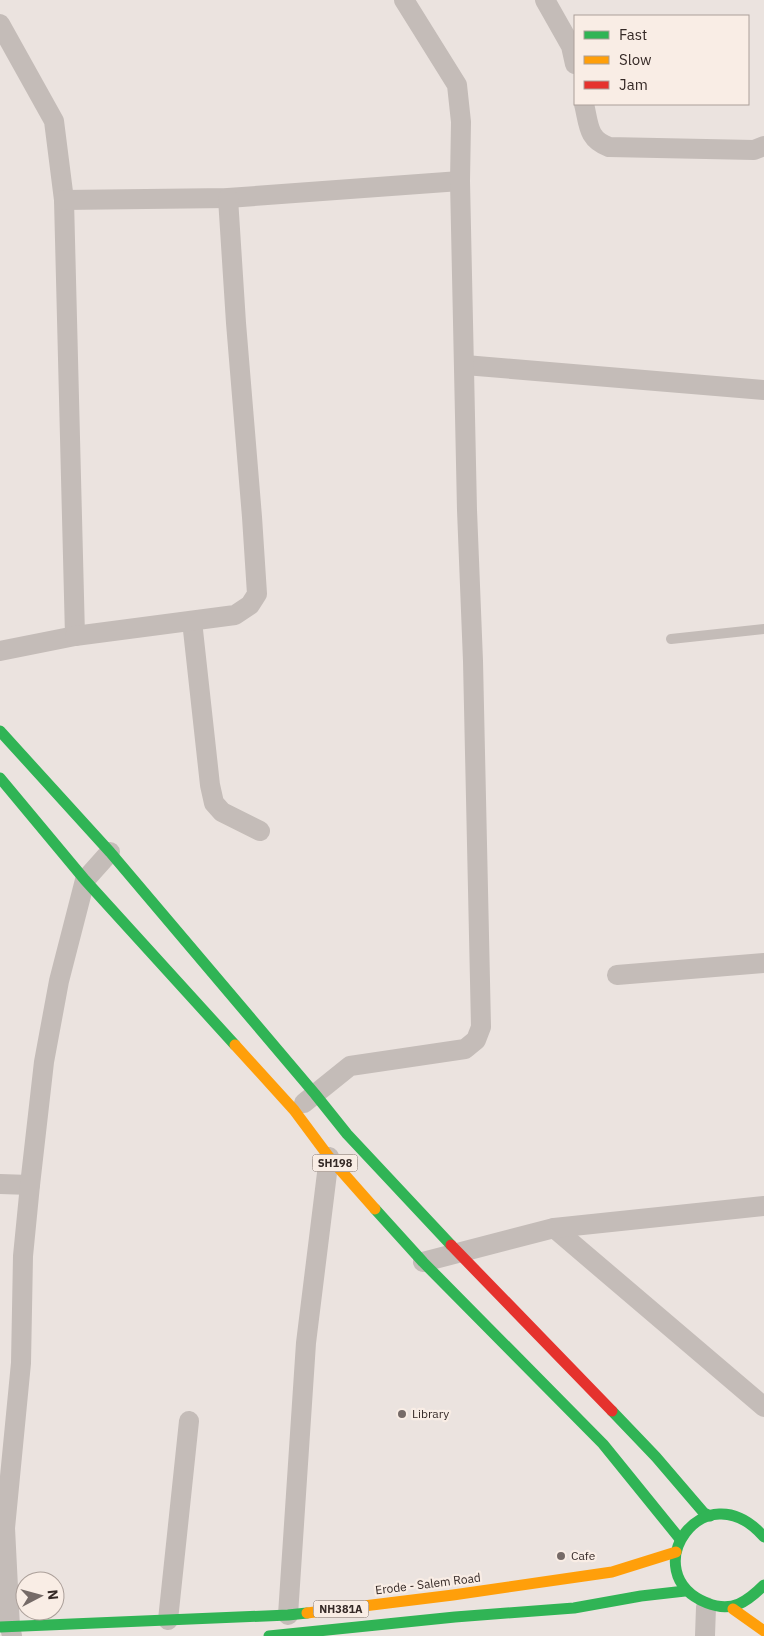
<svg xmlns="http://www.w3.org/2000/svg" width="764" height="1636" viewBox="0 0 764 1636" font-family="'IBM Plex Sans',sans-serif">
<style>
.lines{fill:none;stroke-linecap:round;stroke-linejoin:round}
.lane{stroke:#c4bcb8;stroke-width:10}
.street{stroke:#c4bcb8;stroke-width:20}
.fast{stroke:#30b455;stroke-width:11}
.slow{stroke:#ff9f0a;stroke-width:11}
.jam{stroke:#e5322d;stroke-width:11}
.poi-dot{fill:#756a67;stroke:#f9ede5;stroke-width:2}
.labels{text-anchor:middle;stroke-width:4.5;stroke-linejoin:round;paint-order:stroke}
.shield{fill:#f9ede5;stroke:#70645f;stroke-width:1}
.shield-label{font-size:11px;font-weight:bold;fill:#352926}
.poi-label{font-size:12px;fill:#352926;stroke:#f9ede5;text-anchor:start}
.street-label{font-size:12px;fill:#352926;stroke:#f9ede5}
</style>
<rect width="100%" height="100%" fill="#ebe3df"/>
<g class="lines">
<!-- lane -->
<path class="lane" d="M671,639L764,629"/>
<!-- street -->
<g class="street">
<path d="M545,0L571,46L575,64"/>
<path d="M0,24L54,121L64,200L75,636L0,651"/>
<path d="M584,104C589,124 587,139 609,147L754,150L764,146"/>
<path d="M64,200L228,198L460,181"/>
<path d="M465,365L764,390"/>
<path d="M192,621L210,785L214,803L222,812L260,831"/>
<path d="M75,636L235,615L250,605L257,594L252,517L236,323L228,198"/>
<path d="M617,975L764,963"/>
<path d="M304,1103L350,1066L465,1049L476,1040L481,1027L473,661L467,510L460,181L461,122L457,85L404,0"/>
<path d="M0,1184L30,1185"/>
<path d="M554,1228L764,1407"/>
<path d="M423,1262L554,1228L764,1206"/>
<path d="M288,1615L306,1343L329,1157"/>
<path d="M168,1620L189,1421"/>
<path d="M12,1636L10,1627L5,1528L21,1363L23,1256L30,1185L44,1062L59,981L85,880L110,852"/>
<path d="M705,1636L706,1607"/>
</g>
<!-- fast -->
<g class="fast">
<path d="M0,731L110,852L315,1094L347,1134L451,1245"/>
<path d="M0,778L85,880L235,1045"/>
<path d="M375,1209L423,1262L603,1444L680,1539"/>
<path d="M612,1411L656,1457L704,1513L710,1516"/>
<path d="M764,1537C704,1468 633,1573 707,1603C732,1613 747,1602 764,1585"/>
<path d="M0,1627L288,1615L307,1613"/>
<path d="M269,1636L455,1617L574,1608L641,1596L685,1591"/>
</g>
<!-- slow -->
<g class="slow">
<path d="M235,1045L294,1110L329,1157L375,1209"/>
<path d="M733,1609L764,1631"/>
<path d="M307,1613L453,1595L612,1572L676,1552"/>
</g>
<!-- jam -->
<path class="jam" d="M451,1245L612,1411"/>
</g>
<!-- markers -->
<g class="poi-dot">
<circle cx="402" cy="1414" r="5"/>
<circle cx="561" cy="1556" r="5"/>
</g>
<g class="labels">
<!-- shield labels -->
<g class="shield">
<rect x="312.5" y="1154.5" width="45" height="17" rx="4"/>
<rect x="313.5" y="1600.5" width="55" height="17" rx="4"/>
</g>
<g class="shield-label">
<text x="335" y="1167">SH198</text>
<text x="341" y="1613">NH381A</text>
</g>
<!-- poi labels -->
<g class="poi-label">
<text x="412" y="1418">Library</text>
<text x="571" y="1560">Cafe</text>
</g>
<!-- street labels -->
<g class="street-label">
<text transform="translate(428 1584) rotate(-7)" y="4">Erode - Salem Road</text>
</g>
</g>
<!-- legend -->
<rect x="574" y="15" width="175" height="90" fill="#f9ede5" stroke="#ab9f99"/>
<rect x="584" y="31" width="25" height="8" fill="#30b455" stroke="#ab9f99"/>
<text x="619" y="40" font-size="15" fill="#352926">Fast</text>
<rect x="584" y="56" width="25" height="8" fill="#ff9f0a" stroke="#ab9f99"/>
<text x="619" y="65" font-size="15" fill="#352926">Slow</text>
<rect x="584" y="81" width="25" height="8" fill="#e5322d" stroke="#ab9f99"/>
<text x="619" y="90" font-size="15" fill="#352926">Jam</text>
<!-- north arrow -->
<g transform="translate(40 1596) rotate(84)"><circle r="24" fill="#f9ede5" stroke="#ab9f99"/>
<path d="M0-4L9 19L0 12L-9 19Z" fill="#756a67"/>
<text y="-8" font-size="14" font-weight="bold" text-anchor="middle" fill="#352926">N</text>
</g>
</svg>
